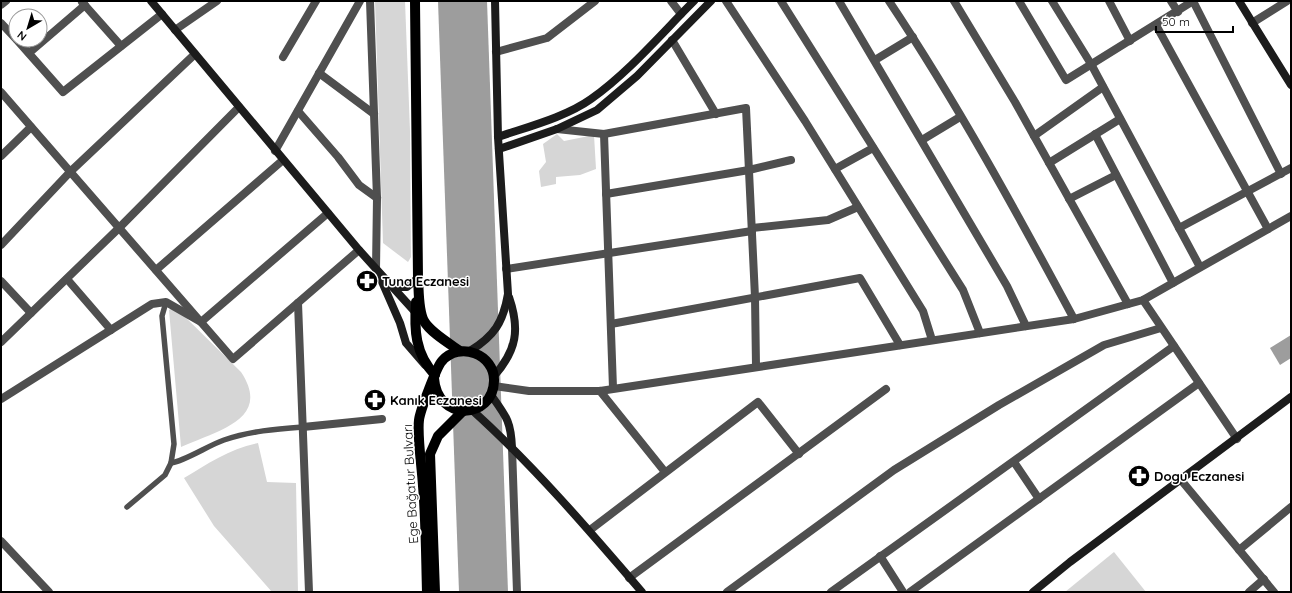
<svg xmlns="http://www.w3.org/2000/svg" width="1292" height="593" viewBox="0 0 1292 593" font-family="Quicksand,sans-serif">
<style>
.green{fill:#d6d6d6}
.water{fill:#9d9d9d}
.lines{fill:none;stroke-linecap:round;stroke-linejoin:round}
.lane{stroke:#4f4f4f;stroke-width:5.5}
.street{stroke:#4f4f4f;stroke-width:8}
.secondary{stroke:#1c1c1c;stroke-width:8}
.primary{stroke:#000;stroke-width:10}
.labels{text-anchor:middle;stroke-width:3;stroke-linejoin:round;paint-order:stroke}
.poi-label{font-size:13px;font-weight:bold;fill:#000;stroke:#fff;text-anchor:start}
.street-label{font-size:13px;fill:#000;stroke:#fff}
</style>
<rect width="100%" height="100%" fill="#fff"/>
<!-- green -->
<g class="green">
<path d="M375,1H405L410,131L411,257L408,262L383,243Z"/>
<path d="M557,134L564,141L594,135L596,169L580,175L556,177V184L541,187L539,171L546,162L543,144Z"/>
<path d="M174,306L241,372C273,420 215,431 181,447L169,310Z"/>
<path d="M258,443L267,482L296,483L298,592H272L214,526L184,478C207,464 231,448 258,443Z"/>
<path d="M1114,552L1146,592H1065Z"/>
</g>
<!-- water -->
<g class="water">
<path d="M438,1H487L508,592H459Z"/>
<path d="M1291,335V358L1280,365L1270,348Z"/>
</g>
<g class="lines">
<!-- lane -->
<g class="lane">
<path d="M171,463C185,461 209,445 224,440C250,431 276,429 303,427"/>
<path d="M127,507L165,475L171,463L174,444L162,316L166,302"/>
</g>
<!-- street -->
<g class="street">
<path d="M370,1L377,198L376,269"/>
<path d="M671,1L681,14"/>
<path d="M726,1L805,121L923,311L932,340"/>
<path d="M781,1L963,290L980,333"/>
<path d="M839,1L1007,286L1026,326"/>
<path d="M889,1C957,103 1016,211 1074,319"/>
<path d="M954,1L1015,102L1128,304"/>
<path d="M1019,1L1066,80L1193,1"/>
<path d="M1052,1L1091,64L1200,267"/>
<path d="M1109,1L1130,41"/>
<path d="M1171,1L1178,12"/>
<path d="M1193,1L1281,174"/>
<path d="M82,2L121,46"/>
<path d="M1,5L6,1"/>
<path d="M1,23L16,39"/>
<path d="M1252,23L1287,1"/>
<path d="M1156,25L1268,229"/>
<path d="M175,30L217,1"/>
<path d="M17,40L63,92L162,14"/>
<path d="M672,40L716,114"/>
<path d="M496,52L547,38L595,1"/>
<path d="M29,53L85,5"/>
<path d="M283,57L316,1"/>
<path d="M875,60L913,37"/>
<path d="M319,73L374,114"/>
<path d="M1,92L233,359L359,250"/>
<path d="M298,111L338,157L359,185L377,198"/>
<path d="M557,129L604,134L746,108L755,297L756,366"/>
<path d="M604,134L613,388"/>
<path d="M1095,134L1173,283"/>
<path d="M1034,136L1103,87"/>
<path d="M922,140L960,117"/>
<path d="M275,151L360,1"/>
<path d="M1,156L31,127"/>
<path d="M1049,163L1120,119"/>
<path d="M835,169L873,148"/>
<path d="M606,194L749,170L791,160"/>
<path d="M1069,199L1116,175"/>
<path d="M752,228L828,220L858,207"/>
<path d="M1179,228L1291,168"/>
<path d="M1,245L70,172L195,54"/>
<path d="M506,269L752,231"/>
<path d="M156,270L283,160"/>
<path d="M67,279L111,330"/>
<path d="M1,281L31,313"/>
<path d="M1143,300L1237,439"/>
<path d="M298,303L309,592"/>
<path d="M611,324L860,278L900,345"/>
<path d="M1,342L119,228L239,107"/>
<path d="M494,386L529,391H600L1074,319L1143,300L1291,216"/>
<path d="M600,391L665,472"/>
<path d="M1,399L152,304L166,302L201,322L328,213"/>
<path d="M303,427L382,419"/>
<path d="M512,448L517,592"/>
<path d="M1014,462L1039,499"/>
<path d="M1181,480L1274,592"/>
<path d="M590,530L758,402L799,454"/>
<path d="M1,541L49,592"/>
<path d="M1239,550L1291,507"/>
<path d="M880,556L903,592"/>
<path d="M629,578L886,389"/>
<path d="M727,592L894,470L999,405L1104,345L1161,328"/>
<path d="M831,592L1174,346"/>
<path d="M910,592L1199,383"/>
<path d="M1249,592L1264,579"/>
</g>
<!-- secondary -->
<g class="secondary">
<path d="M151,1L359,250L417,314"/>
<path d="M1239,1L1291,85"/>
<path d="M498,137C527,127 566,117 591,99C629,72 661,34 694,1"/>
<path d="M499,149L557,129L597,110L637,76L711,1"/>
<path d="M379,275L400,323L406,343L425,365"/>
<path d="M391,284L397,287H407L418,278"/>
<path d="M470,351C494,336 503,323 508,294L498,137L495,1"/>
<path d="M494,376C517,350 520,329 509,297"/>
<path d="M491,395C506,416 511,421 512,448"/>
<path d="M472,410C534,466 588,529 642,592"/>
<path d="M1033,592L1070,562L1291,397"/>
</g>
<!-- primary -->
<g class="primary">
<path d="M415,1L418,278C419,291 418,310 424,321C430,332 450,344 460,351"/>
<path d="M416,302C414,329 415,354 435,375"/>
<path d="M427,592C426,557 426,521 423,486C422,468 417,436 419,420C420,411 437,366 442,361C459,341 495,354 494,381C493,420 437,422 434,378"/>
<path d="M435,592L430,454L438,436L463,411"/>
</g>
</g>
<!-- icons -->
<defs>
<g id="pharmacy-disc" transform="scale(1.15)"><circle r="9.5" fill="#000" stroke="#fff"/><path d="M-2-6h4v4h4v4h-4v4h-4v-4h-4v-4h4Z" fill="#fff"/></g>
</defs>
<g fill-rule="evenodd">
<use href="#pharmacy-disc" x="367" y="281"/>
<use href="#pharmacy-disc" x="375" y="400"/>
<use href="#pharmacy-disc" x="1139" y="476"/>
</g>
<g class="labels">
<!-- poi labels -->
<g class="poi-label">
<text x="382" y="286">Tuna Eczanesi</text>
<text x="390" y="405">Kanık Eczanesi</text>
<text x="1154" y="481">Dogu Eczanesi</text>
</g>
<!-- street labels -->
<g class="street-label">
<text transform="translate(410 484) rotate(-93)" y="5">Ege Bağatur Bulvarı</text>
</g>
</g>
<!-- border -->
<rect width="1292" height="593" fill="none" stroke="#000000" stroke-width="4"/>
<!-- north arrow -->
<g transform="translate(28 28) rotate(218)"><circle r="19" fill="#ffffff" stroke="#999999"/>
<path d="M0-3L7 15L0 10L-7 15Z" fill="#000000"/>
<text y="-6" font-size="11" font-weight="bold" text-anchor="middle" fill="#000000">N</text>
</g>
<!-- scale -->
<path d="M1156 26v6h77v-6" fill="none" stroke="#000000" stroke-width="2"/>
<text x="1162" y="26" font-size="12" fill="#000000" stroke="#ffffff" stroke-width="3" paint-order="stroke">50 m</text>
</svg>
